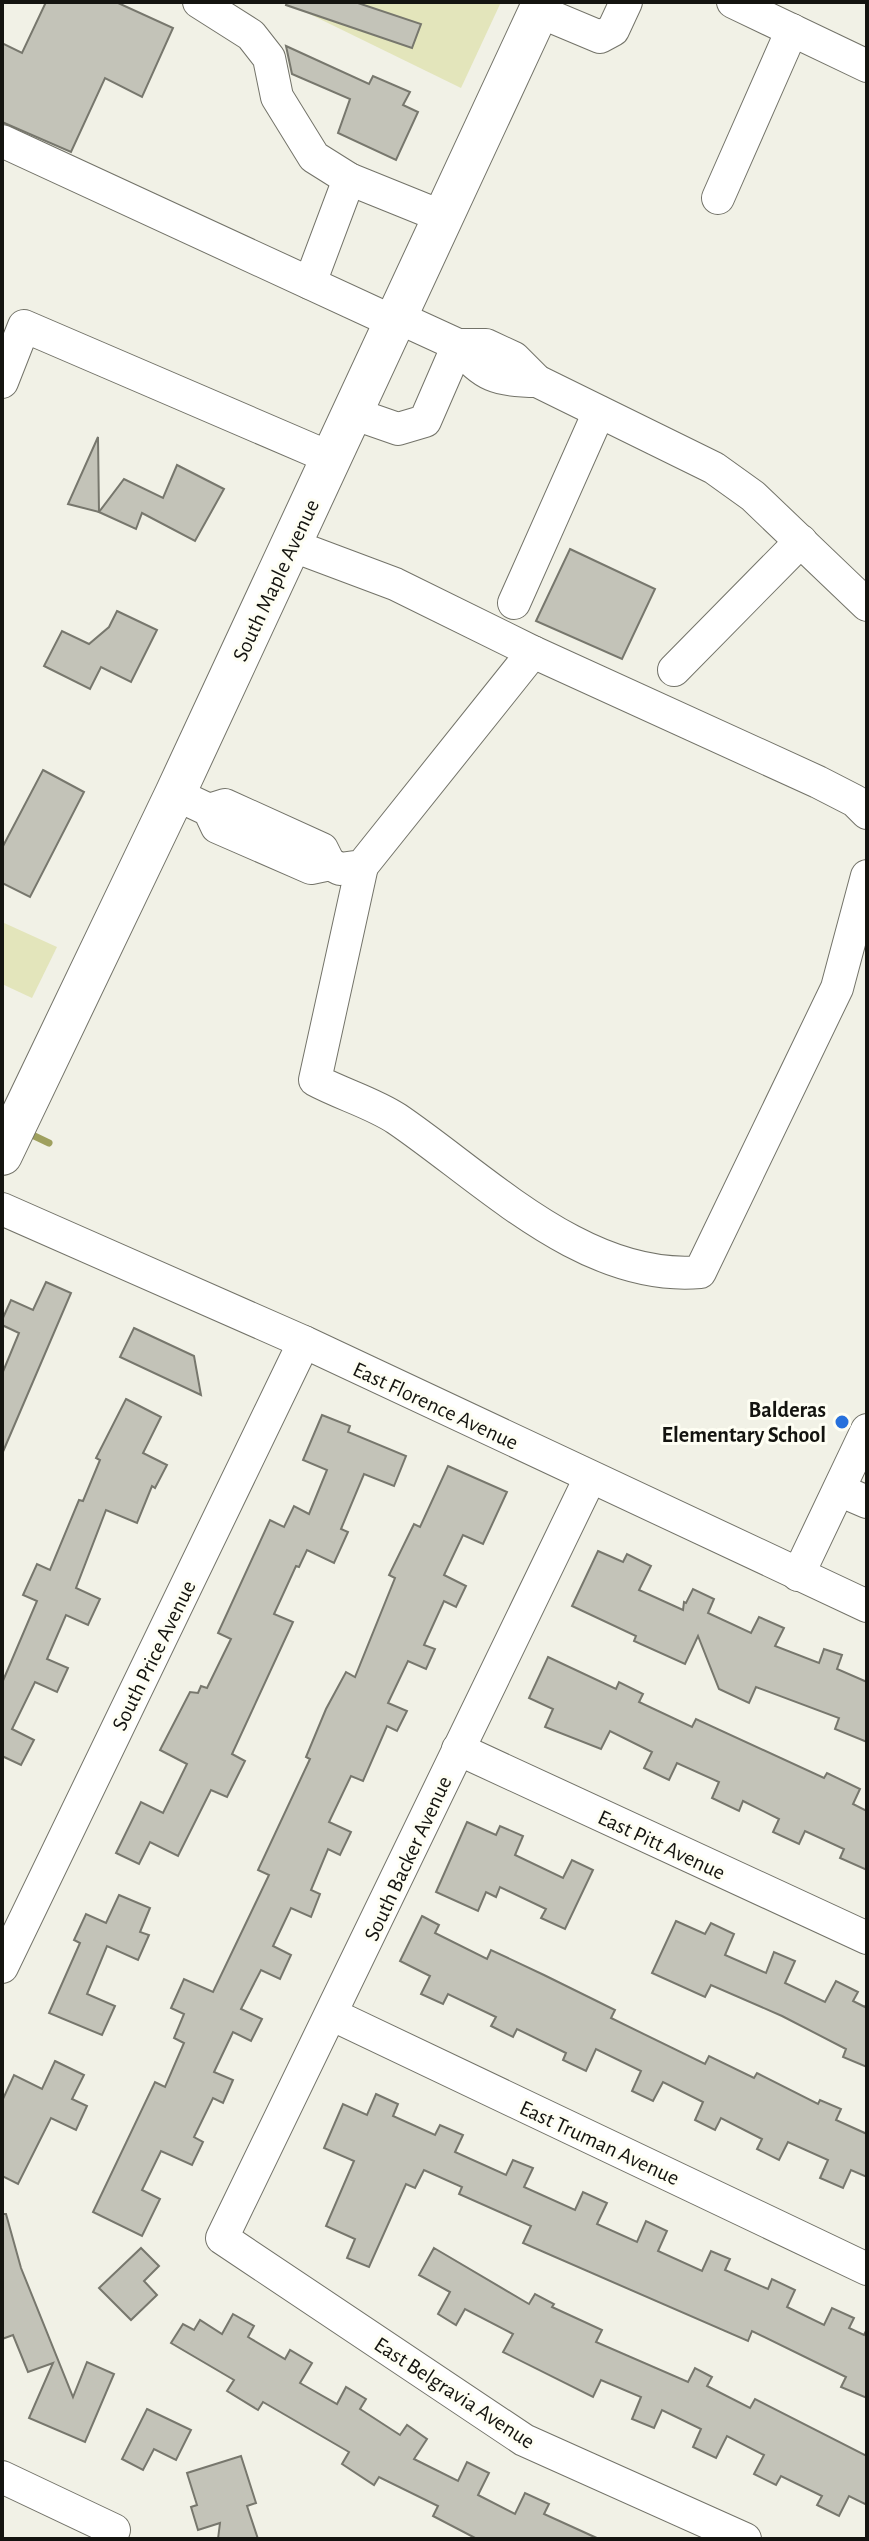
<svg xmlns="http://www.w3.org/2000/svg" width="869" height="2541" viewBox="0 0 869 2541" font-family="'Alegreya Sans',sans-serif">
<style>
.green{fill:#e3e5bb}
.lines{fill:none;stroke-linecap:round;stroke-linejoin:round}
.stream{stroke:#9fa05e;stroke-width:7}
.building{fill:#c3c3b8;stroke:#77776d;stroke-width:2}
.minor-casing{stroke:#737369;stroke-width:34}
.major-casing{stroke:#737369;stroke-width:42}
.minor{stroke:#fff;stroke-width:32}
.major{stroke:#fff;stroke-width:40}
.poi-dot{fill:#2770dc;stroke:#fefef3;stroke-width:3}
.labels{text-anchor:middle;stroke-width:6;stroke-linejoin:round;paint-order:stroke}
.street-label{font-size:22px;fill:#141410;stroke:#fefef3}
.poi-label{font-size:22px;font-weight:bold;fill:#141410;stroke:#fefef3;text-anchor:end}
</style>
<rect width="100%" height="100%" fill="#f1f1e6"/>
<!-- green -->
<g class="green">
<path d="M285,2H501L461,88Z"/>
<path d="M2,922L57,947L32,998L2,984Z"/>
</g>
<g class="lines">
<!-- stream -->
<path class="stream" d="M26,1132L49,1143"/>
</g>
<!-- building -->
<g class="building">
<path d="M46,2H116L173,28L142,97L105,78L71,152L2,122V43L22,53Z"/>
<path d="M287,2H355L421,24L412,48L286,5Z"/>
<path d="M286,46L369,84L373,76L410,92L403,105L418,112L396,160L338,133L350,99L292,74Z"/>
<path d="M98,437L99,512L68,504Z"/>
<path d="M177,465L224,489L195,541L142,513L136,529L99,512L124,479L163,498Z"/>
<path d="M570,549L655,589L622,659L536,621Z"/>
<path d="M117,611L157,630L131,682L101,667L90,689L44,666L62,631L89,644L109,627Z"/>
<path d="M43,770L84,792L30,897L2,883V848Z"/>
<path d="M46,1282L71,1293L2,1454V1374L19,1333L2,1325V1320L11,1300L33,1310Z"/>
<path d="M134,1328L194,1356L201,1395L120,1357Z"/>
<path d="M126,1399L161,1417L143,1453L167,1465L155,1488L152,1486L137,1523L106,1510L76,1588L100,1599L88,1625L66,1615L47,1659L68,1668L57,1692L35,1682L12,1729L34,1740L21,1765L2,1756V1683L37,1601L23,1595L37,1564L50,1570L79,1500L83,1501L100,1460L96,1458Z"/>
<path d="M322,1415L350,1426L348,1432L406,1456L394,1486L364,1474L341,1529L348,1532L334,1563L307,1550L299,1567L296,1566L274,1614L293,1622L232,1754L245,1761L227,1797L211,1790L178,1856L150,1842L139,1864L116,1853L141,1802L163,1813L187,1764L160,1750L190,1692L198,1693L201,1686L207,1688L231,1639L218,1633L270,1520L284,1527L294,1506L309,1514L327,1470L303,1460Z"/>
<path d="M448,1466L507,1492L483,1544L463,1535L444,1575L466,1586L456,1607L444,1601L424,1645L435,1649L426,1669L408,1661L388,1703L407,1711L397,1731L387,1726L363,1781L351,1776L329,1822L351,1832L340,1855L328,1849L311,1890L320,1894L311,1917L291,1908L273,1946L291,1955L280,1979L261,1970L241,2009L262,2019L251,2041L233,2032L214,2072L233,2080L223,2103L213,2098L194,2137L203,2142L192,2165L161,2151L142,2190L160,2199L142,2236L93,2212L155,2082L165,2087L184,2043L174,2038L184,2014L171,2008L184,1979L213,1992L269,1875L258,1870L310,1759L306,1757L326,1709L346,1672L355,1677L395,1578L389,1575L414,1524L420,1527Z"/>
<path d="M598,1551L623,1562L627,1554L651,1566L639,1590L683,1610L684,1602L686,1603L693,1589L714,1599L708,1613L751,1633L759,1617L784,1628L775,1646L819,1663L824,1649L842,1655L837,1669L867,1682V1742L835,1729L839,1718L756,1687L749,1703L719,1689L698,1636L685,1664L634,1641L636,1636L572,1606Z"/>
<path d="M548,1657L616,1689L619,1682L643,1694L639,1702L692,1727L696,1719L824,1778L827,1773L860,1789L853,1804L867,1811V1870L840,1858L844,1849L805,1831L799,1844L773,1832L779,1819L743,1801L739,1811L712,1798L719,1782L677,1763L669,1780L644,1768L652,1752L610,1731L601,1749L545,1727L553,1709L529,1698Z"/>
<path d="M467,1822L496,1835L500,1826L523,1836L515,1855L563,1878L572,1860L593,1870L565,1929L541,1918L546,1909L500,1887L496,1897L486,1892L478,1911L436,1892Z"/>
<path d="M119,1895L150,1908L140,1932L149,1935L138,1960L107,1946L87,1994L115,2006L102,2035L49,2013L80,1943L74,1940L86,1914L106,1923Z"/>
<path d="M422,1916L439,1925L435,1933L487,1959L491,1950L544,1975L615,2010L611,2018L705,2064L709,2056L754,2078L757,2073L818,2104L820,2100L841,2109L836,2120L867,2134V2177L851,2170L843,2188L820,2178L828,2160L788,2142L779,2160L757,2149L762,2139L721,2118L715,2130L695,2120L703,2102L663,2082L653,2101L632,2091L641,2071L596,2049L586,2071L563,2060L566,2053L517,2029L513,2037L491,2026L496,2017L448,1994L443,2004L421,1994L430,1976L400,1961Z"/>
<path d="M676,1921L705,1934L711,1923L734,1934L725,1955L766,1973L774,1952L795,1961L785,1983L825,2002L836,1981L858,1992L853,2001L865,2007L867,2002V2067L843,2057L846,2049L782,2016L711,1985L705,1997L652,1973Z"/>
<path d="M55,2061L84,2075L72,2099L87,2106L76,2130L51,2118L18,2184L2,2176V2101L14,2075L42,2089Z"/>
<path d="M376,2094L398,2104L393,2116L435,2135L440,2125L463,2135L455,2152L506,2175L513,2160L533,2168L524,2187L575,2210L583,2192L607,2203L597,2224L637,2242L646,2221L667,2231L658,2251L702,2271L711,2251L730,2259L725,2270L768,2289L772,2279L795,2290L787,2307L824,2325L832,2308L854,2318L849,2328L864,2335L867,2329V2398L841,2387L846,2377L752,2331L748,2341L523,2243L531,2226L459,2194L462,2187L424,2170L415,2188L406,2184L369,2267L347,2258L355,2239L326,2226L354,2161L324,2148L343,2104L367,2115Z"/>
<path d="M2,2214H6L21,2268L73,2397L87,2362L114,2374L85,2442L29,2418L53,2363L28,2372L13,2335L2,2339Z"/>
<path d="M141,2248L159,2266L144,2281L157,2295L131,2320L99,2288Z"/>
<path d="M434,2248L529,2304L535,2294L554,2304L552,2307L602,2330L596,2342L688,2382L695,2368L712,2377L707,2386L750,2408L755,2399L867,2456V2505L849,2496L839,2516L817,2505L822,2496L781,2476L776,2485L754,2474L764,2455L727,2436L716,2458L693,2447L701,2429L662,2410L654,2428L632,2419L641,2397L601,2380L593,2397L503,2352L513,2334L465,2309L456,2325L438,2314L450,2292L419,2275Z"/>
<path d="M233,2314L254,2326L248,2337L285,2359L290,2350L312,2363L300,2383L337,2404L346,2387L366,2399L360,2409L400,2435L407,2425L427,2439L414,2459L458,2481L467,2462L489,2473L478,2495L515,2514L525,2493L549,2504L544,2514L599,2539H477L433,2516L438,2506L379,2477L374,2485L342,2464L349,2452L263,2402L258,2410L227,2391L234,2380L171,2343L183,2324L194,2330L200,2320L222,2334Z"/>
<path d="M147,2409L191,2430L176,2460L154,2449L143,2470L122,2459Z"/>
<path d="M241,2456L256,2503L247,2506L258,2539H218L220,2523L198,2530L191,2507L197,2505L187,2473Z"/>
</g>
<g class="lines">
<!-- minor casing -->
<g class="minor-casing">
<g id="minor">
<path d="M199,2L251,35L269,58L277,97L314,157L349,179L443,217"/>
<path d="M733,2L867,66"/>
<path d="M538,11L600,37L613,30L626,2"/>
<path d="M2,141L394,322"/>
<path d="M718,198L792,30"/>
<path d="M310,283L349,179"/>
<path d="M397,317L458,345H486L514,358L537,381L714,468L753,496L867,605"/>
<path d="M458,345C482,376 498,381 537,381"/>
<path d="M2,382L24,326L331,458"/>
<path d="M352,413L398,429L425,421L458,345"/>
<path d="M291,545L395,584L533,652L818,782L855,801L867,813"/>
<path d="M514,603L599,412"/>
<path d="M674,670L801,541"/>
<path d="M175,794L209,810L217,827L311,868L330,864L340,869L362,866L533,652"/>
<path d="M209,810L225,805L322,849L328,861"/>
<path d="M362,866L315,1080C341,1094 373,1103 397,1119C485,1179 585,1282 700,1272L837,988L867,876"/>
<path d="M2,1209L304,1342L867,1606"/>
<path d="M590,1478L222,2238L524,2440L745,2539"/>
<path d="M839,1490L867,1502"/>
<path d="M798,1575L867,1430"/>
<path d="M458,1749L867,1938"/>
<path d="M2,1967L304,1342"/>
<path d="M333,2015L867,2269"/>
<path d="M2,2477L114,2530L110,2539"/>
</g>
</g>
<!-- major casing -->
<g class="major-casing">
<path id="major" d="M2,1155L175,794L543,2"/>
</g>
<!-- minor -->
<use href="#minor" class="minor"/>
<!-- major -->
<use href="#major" class="major"/>
</g>
<!-- markers -->
<circle class="poi-dot" cx="842" cy="1422" r="8"/>
<g class="labels">
<!-- street labels -->
<g class="street-label">
<text transform="translate(275 580) rotate(-65)" y="8">South Maple Avenue</text>
<text transform="translate(436 1405) rotate(25)" y="8">East Florence Avenue</text>
<text transform="translate(153 1655) rotate(-64)" y="8">South Price Avenue</text>
<text transform="translate(662 1844) rotate(25)" y="8">East Pitt Avenue</text>
<text transform="translate(407 1858) rotate(-65)" y="8">South Backer Avenue</text>
<text transform="translate(600 2142) rotate(25)" y="8">East Truman Avenue</text>
<text transform="translate(455 2392) rotate(33)" y="8">East Belgravia Avenue</text>
</g>
<!-- poi labels -->
<g class="poi-label">
<text x="826" y="1417">Balderas<tspan x="826" dy="25">Elementary School</tspan></text>
</g>
</g>
<!-- border -->
<rect width="869" height="2541" fill="none" stroke="#141410" stroke-width="8"/>
</svg>
